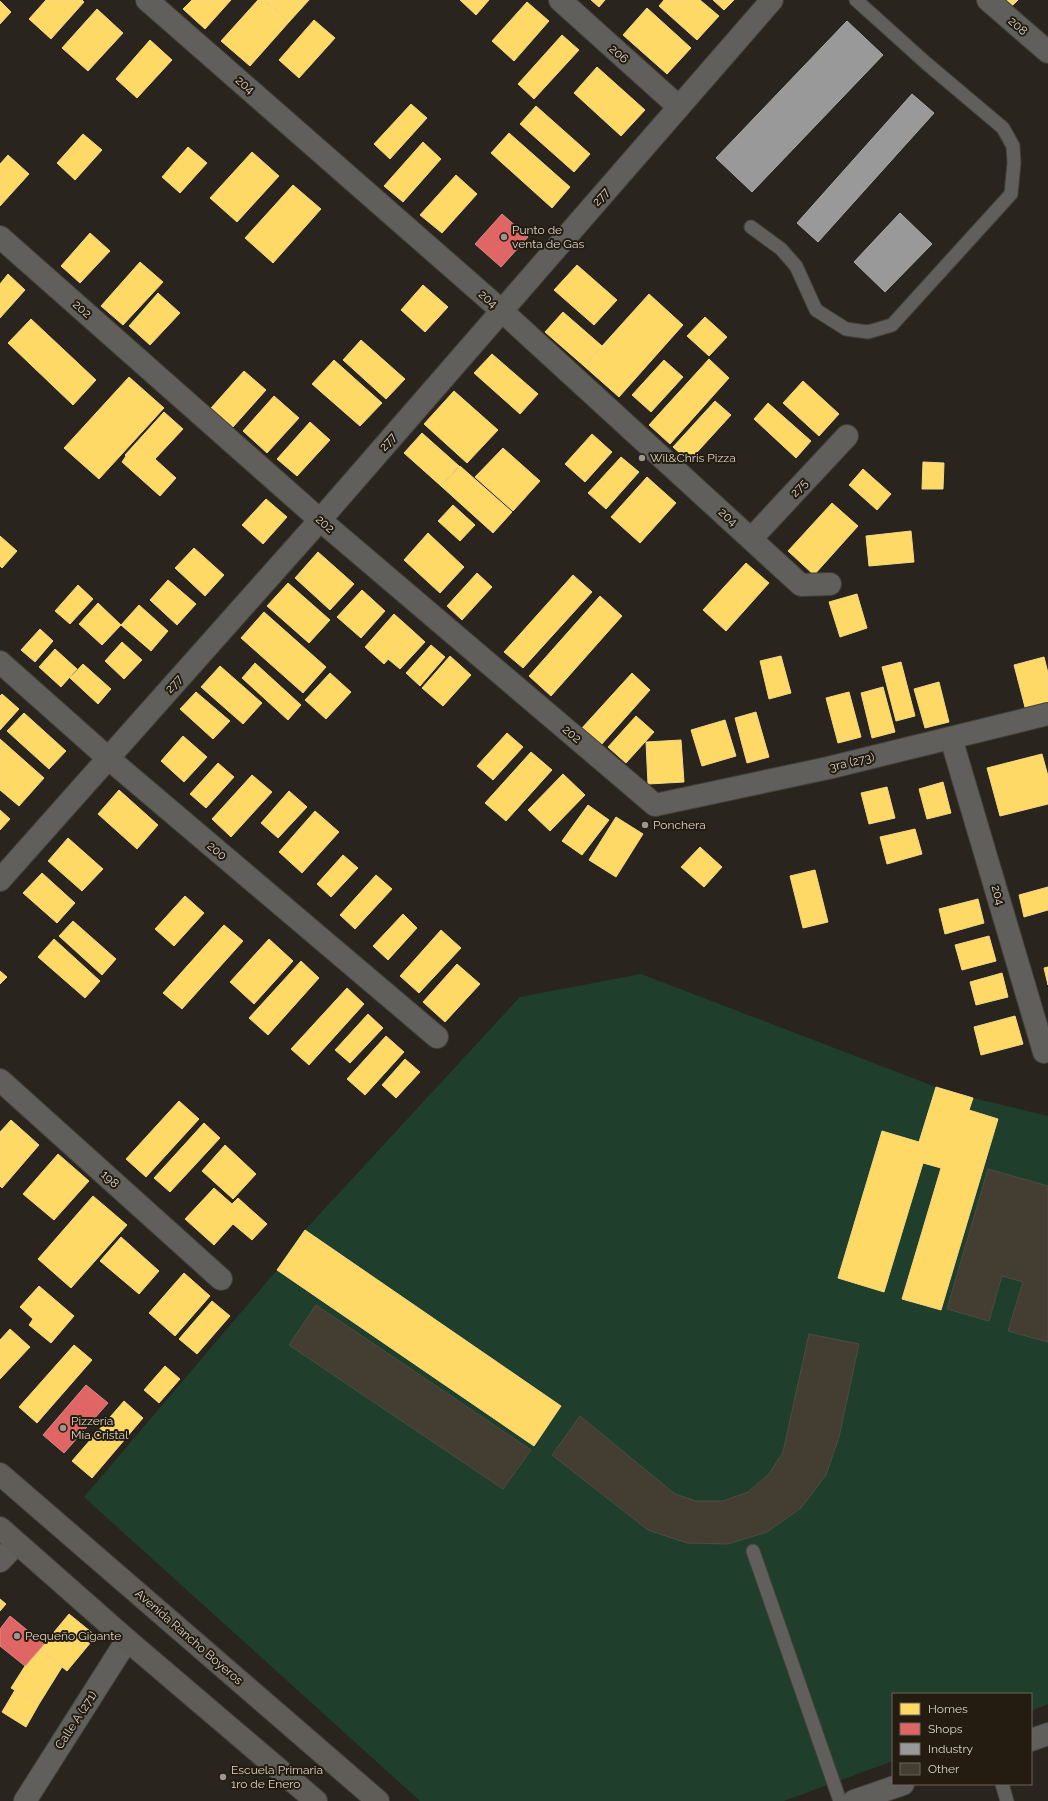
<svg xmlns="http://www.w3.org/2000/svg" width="1048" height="1801" viewBox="0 0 1048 1801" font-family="Raleway,sans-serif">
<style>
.green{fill:#1f3f2c}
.homes{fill:#ffd966;stroke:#f3d784}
.shops{fill:#e06666;stroke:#de8784}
.industry{fill:#999;stroke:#acaaa8}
.building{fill:#433d32;stroke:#4e4b45}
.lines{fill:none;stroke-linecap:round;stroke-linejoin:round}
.service-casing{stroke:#44403a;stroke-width:15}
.minor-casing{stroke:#44403a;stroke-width:24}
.tertiary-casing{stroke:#44403a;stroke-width:24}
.trunk-casing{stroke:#44403a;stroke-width:24}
.service{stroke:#605f5c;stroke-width:13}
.minor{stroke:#605f5c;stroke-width:22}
.tertiary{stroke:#605f5c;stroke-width:22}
.trunk{stroke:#605d58;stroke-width:22}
.poi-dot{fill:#9b968e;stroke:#241c10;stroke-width:1.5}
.labels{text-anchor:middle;stroke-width:4;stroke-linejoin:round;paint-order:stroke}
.street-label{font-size:12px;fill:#d8d3ca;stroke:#241c10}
.poi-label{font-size:12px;fill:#d8d3ca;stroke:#241c10;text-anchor:start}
</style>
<rect width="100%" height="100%" fill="#29251e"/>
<!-- green -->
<path class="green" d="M641,974L936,1087L973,1098L1048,1116V1704L1031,1711V1694H893V1761L784,1801H420L84,1497L277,1270L305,1230L520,997Z"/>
<!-- homes -->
<g class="homes">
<path d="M46,0H82L84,2L51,39L29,19Z"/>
<path d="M192,0H231L205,29L183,9Z"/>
<path d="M258,0H264L289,22L250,66L221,41Z"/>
<path d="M264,0H309L289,22Z"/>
<path d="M460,0H489L476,15Z"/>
<path d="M591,0H605L599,7Z"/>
<path d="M664,0H700L719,16L697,40L659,6Z"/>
<path d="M713,0H734L724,10Z"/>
<path d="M1003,0H1018L1011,7Z"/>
<path d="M0,1L11,12L0,24Z"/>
<path d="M527,2L549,21L514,61L492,41Z"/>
<path d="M647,8L691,48L667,74L623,35Z"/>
<path d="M97,9L123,33L88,71L62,48Z"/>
<path d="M314,20L335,38L299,78L279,60Z"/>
<path d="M562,35L579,50L534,99L518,84Z"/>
<path d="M150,40L172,60L137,98L116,79Z"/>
<path d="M597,67L645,110L621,136L574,93Z"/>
<path d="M411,104L427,118L390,159L374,144Z"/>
<path d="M536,106L590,154L574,172L520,124Z"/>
<path d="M509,133L570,187L552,208L491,153Z"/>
<path d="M83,134L102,150L75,180L57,163Z"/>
<path d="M423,142L441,159L403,202L384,186Z"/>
<path d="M188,147L207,163L180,193L162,177Z"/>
<path d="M252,152L279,176L237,222L210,198Z"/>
<path d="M8,155L29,174L0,206V164Z"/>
<path d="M456,175L477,194L442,233L420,215Z"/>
<path d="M293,185L321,209L273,263L245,238Z"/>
<path d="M90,233L110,251L80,283L61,266Z"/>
<path d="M140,262L163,282L123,325L101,306Z"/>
<path d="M577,265L617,300L594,325L554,290Z"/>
<path d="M8,274L25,290L0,318V284Z"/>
<path d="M423,285L448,307L425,332L401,310Z"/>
<path d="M158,293L180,313L150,345L129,326Z"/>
<path d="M649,294L683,325L619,397L584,366Z"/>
<path d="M563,312L602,346L584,366L545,332Z"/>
<path d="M705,317L727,337L709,356L687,336Z"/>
<path d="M31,319L96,380L73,405L8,343Z"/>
<path d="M361,340L405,379L386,399L343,360Z"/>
<path d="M492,354L538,394L520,414L474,373Z"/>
<path d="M709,359L729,378L670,444L649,425Z"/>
<path d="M334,360L382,403L360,426L312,384Z"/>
<path d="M664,360L683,377L651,412L632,395Z"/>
<path d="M244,371L266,390L233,427L211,408Z"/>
<path d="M129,377L164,408L99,479L64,448Z"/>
<path d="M803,381L839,414L819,436L783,403Z"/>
<path d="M454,391L498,430L467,463L424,424Z"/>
<path d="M274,396L299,418L267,453L243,431Z"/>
<path d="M715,401L731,415L689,461L673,447Z"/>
<path d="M768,403L811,441L796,458L754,419Z"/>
<path d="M164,412L183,429L155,459L176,478L160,496L122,462L126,456L125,455Z"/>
<path d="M310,422L330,440L297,476L277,459Z"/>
<path d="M422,433L459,466L441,486L404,453Z"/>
<path d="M592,434L612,452L585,482L565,464Z"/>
<path d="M503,448L540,481L513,511L475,477Z"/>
<path d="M621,457L639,472L606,509L588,493Z"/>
<path d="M923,462L944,463L943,489H922Z"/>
<path d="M460,466L512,512L493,533L441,486Z"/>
<path d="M863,469L891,494L877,510L849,485Z"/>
<path d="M647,477L676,503L640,543L611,517Z"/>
<path d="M266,499L287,517L263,544L242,525Z"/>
<path d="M832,503L858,526L814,575L788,551Z"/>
<path d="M453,505L475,525L460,541L438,521Z"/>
<path d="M911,531L914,562L869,566L866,536Z"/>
<path d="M428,533L464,567L440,593L404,560Z"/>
<path d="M0,536L17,551L2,568L0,566Z"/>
<path d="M194,548L224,575L205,596L175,568Z"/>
<path d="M318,552L354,584L330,610L295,578Z"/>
<path d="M746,563L769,583L726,631L703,610Z"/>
<path d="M477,573L492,587L462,620L447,606Z"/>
<path d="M573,575L592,592L523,668L504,652Z"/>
<path d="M168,580L196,604L177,625L150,600Z"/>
<path d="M288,583L330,620L309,643L267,606Z"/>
<path d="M78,585L93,599L70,624L55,611Z"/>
<path d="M362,590L385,611L361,638L337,617Z"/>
<path d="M857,594L867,628L840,637L829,602Z"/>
<path d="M600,596L622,616L551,696L529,676Z"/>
<path d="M98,603L121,625L102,645L79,624Z"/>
<path d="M139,605L168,631L151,651L121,625Z"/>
<path d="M264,612L326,667L303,693L241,638Z"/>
<path d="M394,614L413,631L384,664L365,647Z"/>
<path d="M40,629L53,641L35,662L21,650Z"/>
<path d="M413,631L425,642L400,669L388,659Z"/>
<path d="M122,642L142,660L124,679L105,661Z"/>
<path d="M431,645L445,657L420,686L406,673Z"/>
<path d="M55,649L77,669L61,687L39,667Z"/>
<path d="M450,656L471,675L443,706L422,688Z"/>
<path d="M781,656L791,693L769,699L760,661Z"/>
<path d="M1044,657L1048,673V705L1026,711L1014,665Z"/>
<path d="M901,662L915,716L896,721L882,667Z"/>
<path d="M255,663L301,705L288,720L242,678Z"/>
<path d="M83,664L111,689L98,704L70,678Z"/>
<path d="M220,666L262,703L243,724L201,687Z"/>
<path d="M330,673L351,692L326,719L305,700Z"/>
<path d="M632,673L650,690L601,745L582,728Z"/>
<path d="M939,682L949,722L925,728L914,689Z"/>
<path d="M883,687L895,732L872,738L861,693Z"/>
<path d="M196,692L230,721L213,739L180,709Z"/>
<path d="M849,692L861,737L838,743L826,698Z"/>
<path d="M2,694L19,709L0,730V696Z"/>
<path d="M756,712L769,757L747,763L735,718Z"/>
<path d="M24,713L66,751L49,769L7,731Z"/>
<path d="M636,716L654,732L626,763L608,747Z"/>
<path d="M725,720L736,756L702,766L691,730Z"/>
<path d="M507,733L523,747L493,780L477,766Z"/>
<path d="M183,736L207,757L184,782L161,761Z"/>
<path d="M0,739L44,778L19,806L0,790Z"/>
<path d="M681,740L684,782L648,784L646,742Z"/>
<path d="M531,752L552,770L506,821L485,803Z"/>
<path d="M1042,754L1048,776V804L1000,816L987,768Z"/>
<path d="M218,763L234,777L206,808L190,794Z"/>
<path d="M563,774L585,795L550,831L528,810Z"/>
<path d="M252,775L272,792L231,837L212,819Z"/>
<path d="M943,782L951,813L927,819L919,789Z"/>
<path d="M887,787L895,818L869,824L861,793Z"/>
<path d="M119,790L158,825L137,849L98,814Z"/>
<path d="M289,791L307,807L278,838L261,823Z"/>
<path d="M588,805L609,820L582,855L562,841Z"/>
<path d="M0,810L10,819L0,830Z"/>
<path d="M315,811L339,832L302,873L279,852Z"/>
<path d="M616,817L643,834L616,877L589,860Z"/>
<path d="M915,829L922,854L887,864L880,837Z"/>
<path d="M68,838L103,869L82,891L48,861Z"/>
<path d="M700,847L722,867L704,887L681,867Z"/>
<path d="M343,855L358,868L331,897L317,884Z"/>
<path d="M815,870L828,922L803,928L790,876Z"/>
<path d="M42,873L75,903L57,923L23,893Z"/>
<path d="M376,875L392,889L355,929L340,915Z"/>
<path d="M1048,887V910L1024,917L1019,895Z"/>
<path d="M185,896L204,913L174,946L155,929Z"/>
<path d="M978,899L984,923L945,934L939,909Z"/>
<path d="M403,914L417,928L388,960L373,946Z"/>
<path d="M73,921L116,959L102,975L59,936Z"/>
<path d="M224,925L243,941L182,1009L163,993Z"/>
<path d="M441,930L461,948L419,993L400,976Z"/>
<path d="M989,936L996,961L962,970L955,945Z"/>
<path d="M54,939L100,981L85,998L38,957Z"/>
<path d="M269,939L293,961L254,1004L230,982Z"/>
<path d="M301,961L319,978L268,1035L249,1018Z"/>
<path d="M457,964L480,984L445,1022L423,1002Z"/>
<path d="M1048,967V985L1044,968Z"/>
<path d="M0,971L7,977L0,984Z"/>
<path d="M1002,973L1008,997L976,1005L970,982Z"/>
<path d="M347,988L364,1004L309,1065L291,1049Z"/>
<path d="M368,1014L383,1028L350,1063L335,1050Z"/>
<path d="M1015,1016L1023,1044L981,1055L974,1027Z"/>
<path d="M386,1036L404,1052L365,1095L347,1079Z"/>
<path d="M405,1059L420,1072L396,1098L382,1085Z"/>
<path d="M936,1087L973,1098L969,1110L998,1119L941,1310L902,1299L941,1168L923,1163L884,1292L838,1278L882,1131L919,1142Z"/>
<path d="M179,1101L199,1119L146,1177L126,1159Z"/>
<path d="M11,1120L39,1145L2,1188L0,1186V1132Z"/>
<path d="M204,1123L220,1138L170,1192L154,1178Z"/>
<path d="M225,1145L256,1174L233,1199L202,1171Z"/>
<path d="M58,1154L89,1181L54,1220L23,1194Z"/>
<path d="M214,1188L232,1204L238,1198L267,1224L252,1240L233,1224L214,1245L185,1219Z"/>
<path d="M93,1196L127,1225L71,1288L38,1259Z"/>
<path d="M305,1230L561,1406L534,1446L277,1270Z"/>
<path d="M121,1237L159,1271L139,1294L100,1261Z"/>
<path d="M184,1273L210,1296L175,1336L149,1313Z"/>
<path d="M39,1286L74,1316L51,1343L29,1325L33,1319L20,1307Z"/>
<path d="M212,1301L230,1316L197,1354L179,1339Z"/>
<path d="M10,1329L30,1347L0,1379V1340Z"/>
<path d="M74,1345L92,1360L37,1423L19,1407Z"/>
<path d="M165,1366L180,1379L159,1403L144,1390Z"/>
<path d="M124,1401L143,1418L92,1478L72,1461Z"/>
<path d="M0,1599L6,1604L0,1611Z"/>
<path d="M69,1614L96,1636L67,1671L40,1649Z"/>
<path d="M40,1649L62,1667L39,1704L11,1688L25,1666Z"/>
<path d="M15,1690L39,1704L26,1727L2,1712Z"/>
</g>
<!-- shops -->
<g class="shops">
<path d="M502,214L528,237L501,267L475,244Z"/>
<path d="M86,1385L108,1403L64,1453L43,1435Z"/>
<path d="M10,1616L44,1644L25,1666L0,1646V1629Z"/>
</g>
<!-- industry -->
<g class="industry">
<path d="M847,21L883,55L752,192L716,158Z"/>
<path d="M912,94L934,113L818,242L797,223Z"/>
<path d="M900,213L932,244L885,292L854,262Z"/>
</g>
<!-- building -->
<g class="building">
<path d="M988,1169L1048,1186V1342L1008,1331L1023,1282L1002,1276L989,1321L947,1309Z"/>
<path d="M316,1305L531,1450L503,1489L289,1345Z"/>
<path d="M809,1334L859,1344L839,1437L826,1475L801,1508L767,1532L728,1544L687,1543L648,1530L552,1455L580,1416L675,1494L696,1501H723L748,1492L769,1474L783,1452Z"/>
</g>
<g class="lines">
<!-- service casing -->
<g class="service-casing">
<g id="service">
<path d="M751,227L781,249L796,266L816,310L846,329L868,332L892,325L1011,194L1014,163L1013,146L1003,128L926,63L856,0"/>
<path d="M753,1551L840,1801"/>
<path d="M1002,1784L1007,1801"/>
</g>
</g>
<!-- minor casing -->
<g class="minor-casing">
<g id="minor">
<path d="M147,0L502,311L801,585L830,584"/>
<path d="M560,0L679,107"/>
<path d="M988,0L1048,52"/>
<path d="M0,237L320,520L655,805L828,768L1048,714"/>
<path d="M751,539L847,436"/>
<path d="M0,662L108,758L437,1037"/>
<path d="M951,738L1044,1052"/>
<path d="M0,1080L221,1279"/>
<path d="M0,1561L16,1544"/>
<path d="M1031,1740L1048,1734"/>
<path d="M25,1801L127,1640"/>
<path d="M854,1801L903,1784"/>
</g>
</g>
<!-- tertiary casing -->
<g class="tertiary-casing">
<path id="tertiary" d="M0,880L320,520L772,0"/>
</g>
<!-- trunk casing -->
<g class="trunk-casing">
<g id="trunk">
<path d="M0,1474L378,1801"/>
<path d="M0,1528L127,1640L316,1801"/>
</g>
</g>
<!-- service -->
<use href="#service" class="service"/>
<!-- minor -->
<use href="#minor" class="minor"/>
<!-- tertiary -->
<use href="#tertiary" class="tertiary"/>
<!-- trunk -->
<use href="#trunk" class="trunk"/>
</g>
<!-- markers -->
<g class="poi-dot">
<circle cx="504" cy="237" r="4"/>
<circle cx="642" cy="458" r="4"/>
<circle cx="645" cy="825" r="4"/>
<circle cx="63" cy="1428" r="4"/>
<circle cx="17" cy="1636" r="4"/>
<circle cx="223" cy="1777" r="4"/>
</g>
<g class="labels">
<!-- street labels -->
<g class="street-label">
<text transform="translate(1018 26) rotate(41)" y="4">208</text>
<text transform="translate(619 54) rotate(42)" y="4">206</text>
<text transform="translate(245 85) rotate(41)" y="4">204</text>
<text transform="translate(601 197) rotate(-49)" y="4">277</text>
<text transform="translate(488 299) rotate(41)" y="4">204</text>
<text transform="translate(82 309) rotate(41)" y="4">202</text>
<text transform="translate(388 442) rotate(-49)" y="4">277</text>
<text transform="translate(799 488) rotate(-47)" y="4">275</text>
<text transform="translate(728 517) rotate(42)" y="4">204</text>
<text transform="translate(325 524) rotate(41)" y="4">202</text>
<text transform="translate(174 684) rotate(-48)" y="4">277</text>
<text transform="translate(572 734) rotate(40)" y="4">202</text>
<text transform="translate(852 762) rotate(-14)" y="4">3ra (273)</text>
<text transform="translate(217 851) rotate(40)" y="4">200</text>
<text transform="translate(998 895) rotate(74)" y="4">204</text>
<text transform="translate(110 1179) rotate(42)" y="4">198</text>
<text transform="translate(189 1637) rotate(41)" y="4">Avenida Rancho Boyeros</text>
<text transform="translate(76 1720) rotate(-57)" y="4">Calle A (271)</text>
</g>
<!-- poi labels -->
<g class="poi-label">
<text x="512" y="234">Punto de<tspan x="512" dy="14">venta de Gas</tspan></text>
<text x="650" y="462">Wil&amp;Chris Pizza</text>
<text x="653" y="829">Ponchera</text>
<text x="71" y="1425">Pizzería<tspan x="71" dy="14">Mía Cristal</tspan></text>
<text x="25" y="1640">Pequeño Gigante</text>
<text x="231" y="1774">Escuela Primaria<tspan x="231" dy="14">1ro de Enero</tspan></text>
</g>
</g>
<!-- legend -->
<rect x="892" y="1693" width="140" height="92" fill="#241c10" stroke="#6c655a"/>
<rect x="900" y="1703" width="20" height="12" fill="#ffd966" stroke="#6c655a"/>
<text x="928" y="1713" font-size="12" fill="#d8d3ca">Homes</text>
<rect x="900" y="1723" width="20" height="12" fill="#e06666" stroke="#6c655a"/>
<text x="928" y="1733" font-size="12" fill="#d8d3ca">Shops</text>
<rect x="900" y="1743" width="20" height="12" fill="#999999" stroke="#6c655a"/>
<text x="928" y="1753" font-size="12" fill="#d8d3ca">Industry</text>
<rect x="900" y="1763" width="20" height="12" fill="#433d32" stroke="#6c655a"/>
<text x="928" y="1773" font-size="12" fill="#d8d3ca">Other</text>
</svg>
